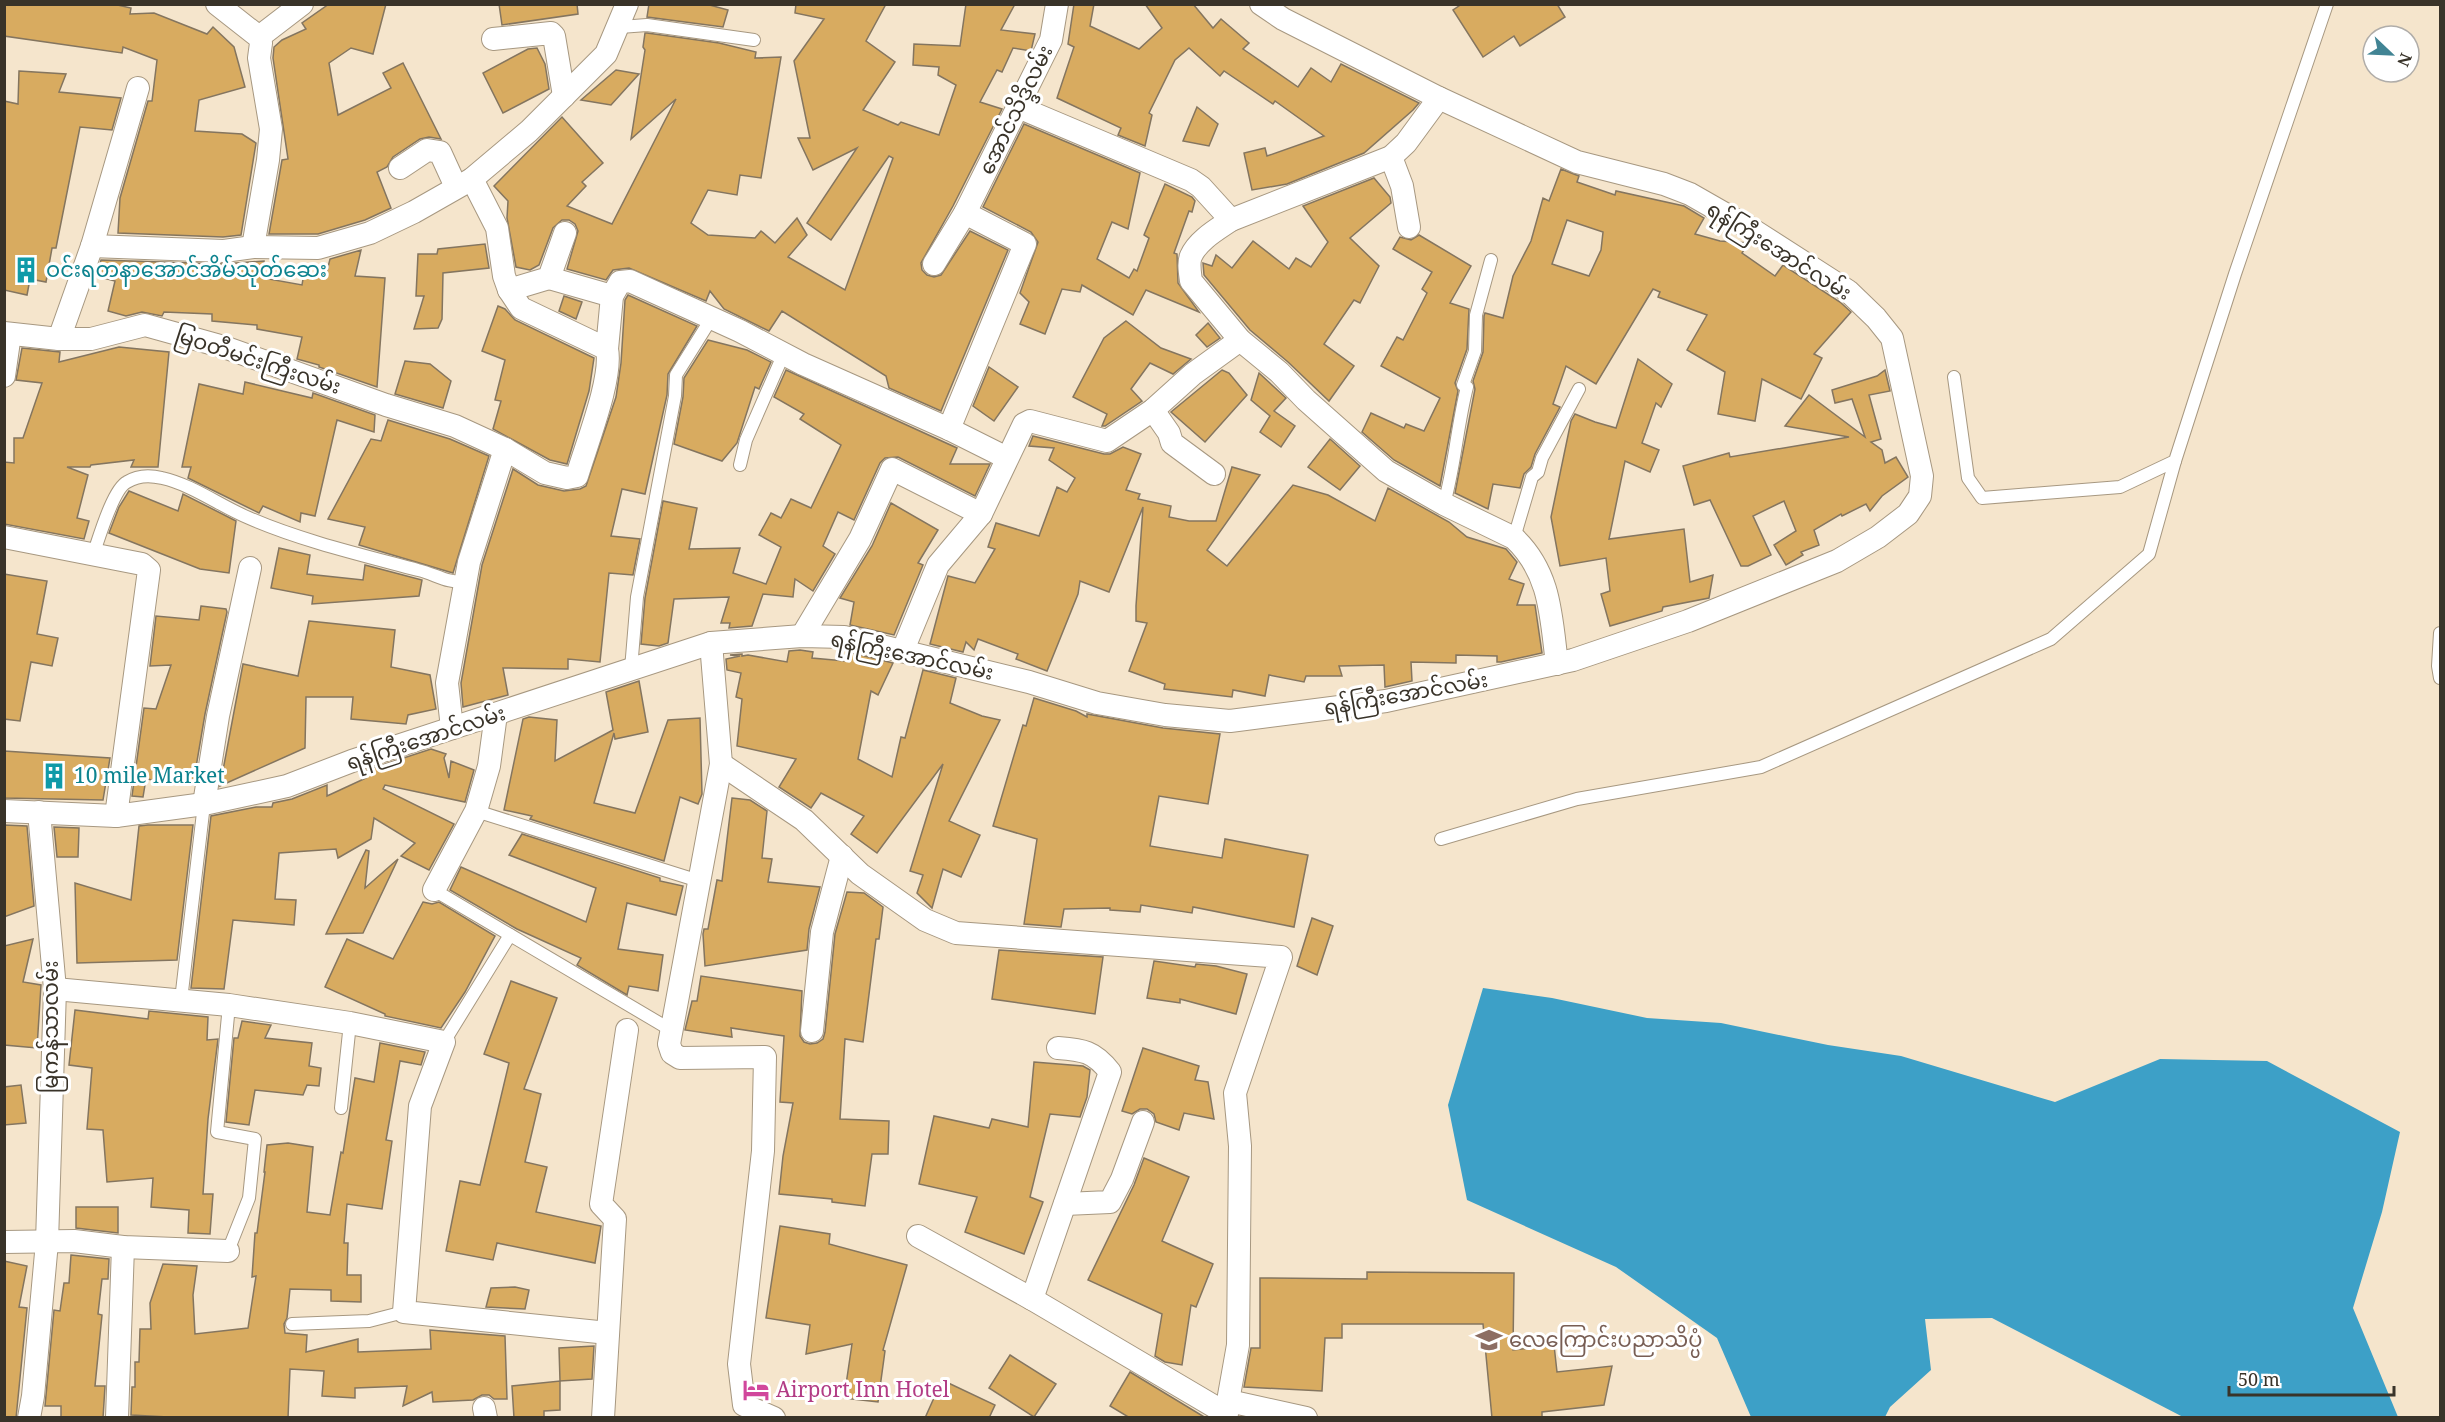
<svg xmlns="http://www.w3.org/2000/svg" width="2445" height="1422" viewBox="0 0 2445 1422" font-family="'Noto Serif','Noto Sans Myanmar',serif">
<style>
.water{fill:#3da0c7}
.building{fill:#d8ab60;stroke:#84755f;stroke-width:1.5;fill-rule:evenodd}
.lines{fill:none;stroke-linecap:round;stroke-linejoin:round}
.service-casing{stroke:#a79881;stroke-width:14}
.minor-casing{stroke:#a79881;stroke-width:24}
.service{stroke:#fff;stroke-width:12}
.minor{stroke:#fff;stroke-width:22}
.labels{text-anchor:middle;stroke-width:6;stroke-linejoin:round;paint-order:stroke}
.street-label{font-size:21px;fill:#393329;stroke:#fff}
.culture-label{font-size:21px;fill:#0d838f;stroke:#fff;text-anchor:start}
.education-label{font-size:21px;fill:#785e54;stroke:#fff;text-anchor:start}
.hotel-label{font-size:21px;fill:#b23c85;stroke:#fff;text-anchor:start}
</style>
<rect width="100%" height="100%" fill="#f5e5cc"/>
<!-- water -->
<path class="water" d="M1483,988L1552,998L1647,1018L1721,1023L1828,1045L1901,1056L2055,1102L2160,1059L2267,1061L2400,1132L2382,1212L2353,1308L2398,1417H2183L1992,1318L1925,1319L1931,1370L1890,1407L1885,1417H1751L1717,1338L1616,1267L1467,1200L1448,1105Z"/>
<!-- building -->
<g class="building">
<path d="M4,4H113L131,8L130,14L154,13L207,34L213,27L234,47L245,87L199,100L195,131L242,134L256,143L241,235L223,237L118,233L120,198L148,101H152L157,60L123,47L122,53L4,36Z"/>
<path d="M329,4H386L373,54L351,48L329,63L338,115L391,88L383,73L403,63L441,139L429,137L420,139L393,157L387,167L377,172L391,208L365,220L318,234H269L282,160L288,159L273,58L274,47L282,40L306,29L302,23Z"/>
<path d="M499,4H577L578,14L502,25Z"/>
<path d="M649,4H706L728,10L723,27L647,17Z"/>
<path d="M796,4H886L866,41L895,62L863,110L898,125L901,122L939,135L956,85L938,75L939,67L913,65L914,44L960,46L966,4H1015L1001,30L1035,34L1031,51L1013,48L1002,72L997,70L980,102L1002,109L953,206L921,263L922,270L927,275L934,277L941,275L970,231L1008,250L941,411L889,388L886,376L782,311L769,331L724,309L710,291L706,301L629,268L613,270L606,280L567,269L578,231L575,224L569,220H562L553,228L539,265L530,270L516,267L507,218L508,201L494,186L562,117L603,163L582,182L586,186L567,206L612,224L676,99L631,139L645,50L643,47L645,33H647L719,43L756,52L755,58L781,57L761,178L740,175L737,195L708,190L691,223L708,235L755,238L761,231L775,243L797,218L807,235L788,257L845,290L893,158L889,156L831,240L807,223L857,148L813,170L798,138H810L794,61L824,19L795,13Z"/>
<path d="M1074,4H1094L1090,26L1139,49L1162,28L1145,4H1193L1213,28L1221,19L1249,43L1243,49L1298,87L1311,68L1331,82L1341,64L1419,103L1413,110L1364,153L1287,184L1252,190L1244,153L1265,148L1267,156L1324,136L1275,101L1273,104L1224,71L1220,76L1189,48L1175,60L1149,113L1152,115L1145,146L1118,135L1121,128L1057,98L1074,47L1068,44Z"/>
<path d="M1462,4H1557L1565,17L1520,46L1514,36L1483,57L1453,10Z"/>
<path d="M537,48L545,64L549,89L503,113L483,73L528,49Z"/>
<path d="M616,70L639,74L611,105L581,100Z"/>
<path d="M19,71L66,74L59,92L121,98L112,130L80,127L56,248H52L46,282L30,279L27,295L4,290V101L18,104Z"/>
<path d="M1197,107L1218,124L1209,146L1183,141Z"/>
<path d="M1024,124L1140,173L1128,229L1112,222L1097,259L1129,278L1134,269L1137,271L1149,238L1144,235L1165,184L1192,197L1195,201L1192,212L1189,211L1174,253L1177,254L1178,283L1199,312L1146,290L1133,315L1082,285L1080,292L1062,289L1045,334L1020,324L1029,302L1020,293L1038,242L1031,232L983,207Z"/>
<path d="M1561,169L1579,176L1577,182L1615,195L1616,191L1684,206L1704,218L1695,234L1720,241L1748,243L1742,253L1775,276L1783,265L1840,302L1851,312L1814,354L1822,358L1801,399L1762,379L1755,421L1718,414L1725,372L1687,350L1707,315L1658,297L1660,292L1653,289L1596,384L1566,366L1553,404L1560,407L1535,454L1531,467L1524,474L1520,488L1493,484L1488,509L1455,493L1475,389L1473,381L1483,352L1484,316L1485,313L1503,318L1513,276L1531,241L1543,198L1549,201ZM1567,220L1603,232L1601,250L1589,276L1552,264Z"/>
<path d="M1374,178L1390,197L1391,203L1350,238L1379,266L1360,303L1354,300L1324,344L1354,366L1329,401L1288,362L1250,330L1204,275L1203,263L1212,266L1216,255L1232,268L1253,241L1289,269L1296,258L1311,267L1328,242L1303,206Z"/>
<path d="M1419,235L1471,266L1450,303L1469,309L1467,349L1455,383L1458,391L1440,486L1394,460L1362,432L1371,413L1404,428L1406,424L1424,431L1440,398L1381,366L1397,337L1403,340L1427,293L1422,289L1432,272L1393,249L1400,237L1411,240Z"/>
<path d="M485,244L489,268L443,273L442,319L438,328L414,329L424,296H416L418,254H437L438,249Z"/>
<path d="M361,250L355,276L385,278L377,387L319,367V365L297,359L302,337L257,329V325L212,321V314L164,312L162,316L142,312L126,316L108,311L115,281L96,276L101,260L223,264L264,261L263,278L302,285L304,273L326,275L330,259Z"/>
<path d="M628,295L697,326L668,374L667,395L645,494L622,489L611,536L640,539L633,575L609,573L600,662L568,659V669L503,668L508,695L463,707L461,683L482,565L513,469L538,485L564,491L580,489L586,486L616,397L621,363L625,300Z"/>
<path d="M564,296L582,302L576,319L559,311Z"/>
<path d="M498,306L505,309L515,320L594,358L589,391L567,464L550,460L493,429L501,401L495,400L505,360L482,351Z"/>
<path d="M1126,321L1161,348L1191,359L1173,374L1150,363L1131,389L1142,401L1105,426H1102L1107,414L1073,397L1104,338Z"/>
<path d="M1208,323L1220,338L1207,347L1196,335Z"/>
<path d="M708,340L747,350L771,362L759,389L755,387L737,443L722,461L674,444L683,397L684,378Z"/>
<path d="M119,347L169,352L158,467H131L134,460L91,465L90,467H67L88,475L77,518L89,521L84,539L4,524V462L14,463V438H23L42,383L16,380L22,348L60,352L59,362Z"/>
<path d="M1638,359L1672,384L1661,407L1656,403L1642,443L1659,450L1650,472L1625,461L1609,539L1684,529L1690,582L1713,575L1709,598L1663,607L1662,611L1610,626L1601,594L1610,591L1606,558L1560,566L1551,517L1571,421L1575,414L1595,422L1616,428Z"/>
<path d="M405,361L430,364L451,381L443,408L395,394Z"/>
<path d="M989,367L1018,387L994,421L973,406Z"/>
<path d="M786,370L957,448L950,464H990L975,496L898,457L885,458L880,463L854,520L838,512L823,546L835,554L813,591L795,579L793,597L763,594L752,626L729,628L730,623H721L729,597L674,599L668,643L659,646L641,644L645,598L663,501L697,508L689,549L740,548L733,573L766,584L781,547L759,535L771,513L781,518L791,499L811,508L841,445L800,419L804,414L774,397Z"/>
<path d="M1222,370L1229,373L1247,395L1205,442L1171,412Z"/>
<path d="M1885,370L1890,391L1869,395L1881,439L1871,442L1882,450L1885,463L1896,457L1908,477L1882,496L1870,511L1866,504L1842,516L1841,514L1814,530L1819,545L1801,552L1803,555L1786,565L1774,545L1796,531L1784,501L1753,516L1771,555L1748,566H1741L1710,500L1694,505L1683,466L1729,453L1730,457L1849,437L1785,426L1809,395L1865,437L1852,399L1835,403L1832,390L1877,376Z"/>
<path d="M1259,373L1286,398L1274,411L1295,426L1281,447L1260,432L1270,416L1251,400Z"/>
<path d="M245,382L312,398L313,393L375,415L374,432L337,420L315,516L301,513L300,522L263,506L259,513L188,478L191,467H182L199,384L243,394Z"/>
<path d="M388,420L450,439L489,456L453,573L359,545L365,527L328,519L371,439L381,441Z"/>
<path d="M1033,436L1104,454H1110L1123,447L1141,454L1126,490L1140,494L1138,499L1171,506L1169,517L1189,521H1216L1232,467L1260,475L1207,550L1227,566L1293,485L1328,495L1375,521L1388,488L1449,522L1467,537L1506,549L1517,562L1509,579L1524,584L1517,605H1535L1542,653L1501,662H1497V656L1456,655V663L1411,662L1412,681L1385,687L1384,665L1339,666L1342,676H1306L1304,682L1269,675L1265,696L1233,690L1232,697L1164,689L1165,684L1129,671L1147,623L1136,621V606L1143,507L1109,592L1080,581L1078,594L1047,671L1016,659L1018,654L978,639L974,650L966,642L963,652L930,644L948,576L975,583L995,549L988,547L996,523L1039,536L1057,487L1067,492L1075,478L1049,460L1054,448L1029,446Z"/>
<path d="M1330,439L1360,466L1340,490L1308,467Z"/>
<path d="M129,491L178,511L183,494L236,521L229,573L200,569L109,533L119,507Z"/>
<path d="M891,503L938,530L918,563L923,565L894,635L850,625L854,602L840,598L872,546Z"/>
<path d="M279,548L310,555L307,574L363,580L365,565L422,580L419,596L312,604L313,596L271,588Z"/>
<path d="M4,574L47,581L37,634L58,638L52,666L31,662L20,721L4,719Z"/>
<path d="M201,606L226,609L227,612L205,714L193,785L146,779L143,797L132,796L144,708L156,709L171,665L150,666L156,616L199,620Z"/>
<path d="M309,621L395,630L391,667L430,675L436,709L408,715L406,724L351,719L353,697H306L305,748L220,786L243,664L298,676Z"/>
<path d="M800,650L813,652L812,658L845,661L849,652L893,663L878,695L871,691L858,759L892,777L901,737L905,738L923,670L956,678L950,703L982,716L1000,720L949,821L980,835L961,877L943,869L932,908L917,893L923,875L910,871L943,764L877,853L851,834L864,816L821,793L811,808L779,787L796,759L737,746L742,699L736,697L741,673L727,670L726,659L740,656L730,655L742,654V656L748,655L787,662L789,651Z"/>
<path d="M639,681L648,732L615,739L614,733L594,803L635,813L668,720L700,718L702,794L698,804L680,797L664,861L530,819L532,816L504,810L523,719L529,717L557,720L555,761L613,730L606,692Z"/>
<path d="M1034,698L1076,711L1087,717V714L1163,728L1220,734L1208,804L1159,796L1150,846L1222,858L1225,839L1308,855L1294,927L1193,907L1192,913L1141,905L1140,912L1110,910V908L1064,909L1061,927L1024,924L1037,839L993,826L1023,725L1026,726Z"/>
<path d="M431,749L446,754L444,758L449,778L451,761L474,770L465,802L385,785L383,789L454,824L429,870L401,856L415,843L374,818L371,839L338,858L336,849L279,853L275,899L296,900L294,925L233,920L224,989L191,988L211,816L256,807H272L273,803L292,799L327,785V796L366,778L367,770Z"/>
<path d="M4,751L110,758L103,800L4,798Z"/>
<path d="M732,798L750,800L767,811L762,858L772,859L768,882L820,887L809,929L807,950L705,966L703,934L704,929H708L717,880L722,881Z"/>
<path d="M4,825L27,826L34,906L4,917Z"/>
<path d="M148,825H193L177,960L77,963L75,883L131,900L139,826Z"/>
<path d="M54,827L79,828L78,857H57Z"/>
<path d="M522,834L660,878V881L683,886L676,915L627,903L618,949L663,955L658,991L629,986L627,995L577,965L581,958L517,929L450,890L461,867L586,922L596,888L509,855Z"/>
<path d="M366,850L369,851L365,888L398,859L363,933L326,934Z"/>
<path d="M847,892L864,893L883,907L879,939H876L863,1042L845,1039L840,1119L889,1121L888,1154H872L865,1206L832,1202V1199L779,1194L783,1156L793,1103L780,1102L784,1036L731,1028L732,1037L685,1030L692,1001H697L701,976L802,991L800,1036L804,1042L810,1044L817,1043L823,1039L825,1032L835,934Z"/>
<path d="M423,902L432,904L439,902L495,936L465,992L441,1028L385,1016V1014L325,987L347,939L393,959Z"/>
<path d="M1312,918L1333,926L1317,975L1297,966Z"/>
<path d="M33,939L23,982L41,985L37,1048L4,1045V946Z"/>
<path d="M999,950L1103,957L1095,1014L992,999Z"/>
<path d="M1154,961L1195,967L1196,964L1216,966L1247,974L1236,1014L1180,999V1003L1147,998Z"/>
<path d="M511,981L557,998L524,1089L541,1094L525,1162L547,1167L536,1212L601,1226L595,1263L497,1243L493,1260L446,1251L460,1181L480,1185L509,1063L484,1054Z"/>
<path d="M75,1010L148,1019L149,1011L208,1017L207,1040L218,1039L208,1119L203,1194H213L210,1234L188,1233L189,1210L151,1207L153,1178L107,1182L103,1130L87,1129L92,1068L69,1065Z"/>
<path d="M242,1021L271,1025L265,1038L312,1043L309,1066L321,1068L319,1086L307,1085L303,1095L255,1090L249,1125L226,1122L234,1038H238Z"/>
<path d="M380,1043L425,1052L421,1065L400,1061L386,1140L392,1141L382,1209L347,1204L344,1243H348L347,1275H361V1302L331,1301V1290L290,1289L287,1318L284,1324L285,1333L307,1335L306,1352L358,1339V1352L431,1349L430,1330L505,1336L507,1399H494L489,1395H482L473,1400L433,1402L432,1392L403,1406L407,1386L355,1388V1398L322,1396L324,1371L290,1369L288,1418H187L131,1415L132,1387H135V1362H139L140,1329H151L150,1303L163,1264L197,1266L193,1295L195,1334L248,1328L256,1276L252,1277L255,1233H257L265,1172H264L267,1145L288,1143L313,1147L307,1212L330,1215L341,1152L343,1153L355,1078L374,1082Z"/>
<path d="M1143,1048L1199,1066L1195,1080L1208,1082L1214,1119L1184,1113L1179,1130L1156,1122L1154,1114L1147,1109H1140L1132,1114L1122,1111Z"/>
<path d="M1034,1062L1083,1066L1090,1070L1087,1097L1080,1117L1050,1114L1030,1197L1043,1202L1024,1254L965,1232L977,1197L919,1184L934,1116L989,1128L992,1119L1028,1127Z"/>
<path d="M21,1085L26,1123L4,1125V1087Z"/>
<path d="M1144,1158L1189,1177L1162,1241L1213,1264L1196,1307L1191,1305L1182,1365L1165,1362L1155,1356L1162,1314L1088,1280L1134,1185Z"/>
<path d="M76,1207H118V1233L76,1228Z"/>
<path d="M780,1226L830,1234L829,1244L907,1265L883,1350L885,1351L878,1402L844,1398L852,1344L806,1354L810,1325L766,1318Z"/>
<path d="M71,1255L109,1259L108,1279H102L98,1314L102,1315L95,1386H105L103,1418H61V1406H45L54,1310L60,1311L64,1283H69Z"/>
<path d="M4,1261L27,1266L19,1307L27,1308L16,1418H4Z"/>
<path d="M1367,1272L1514,1273L1513,1350L1554,1345L1557,1372L1612,1366L1604,1405L1542,1412V1418H1492L1483,1324H1342V1338H1325L1322,1391L1244,1387L1251,1348H1260V1278L1367,1279Z"/>
<path d="M515,1287L529,1290L525,1309L486,1307L491,1288Z"/>
<path d="M594,1346L592,1379L560,1381L559,1348Z"/>
<path d="M1010,1355L1056,1384L1034,1417L989,1388Z"/>
<path d="M1130,1372L1206,1418H1130L1110,1406Z"/>
<path d="M942,1380L995,1405L989,1418H925Z"/>
<path d="M560,1381V1410L544,1411V1418H514L512,1386Z"/>
</g>
<g class="lines">
<!-- service casing -->
<g class="service-casing">
<g id="service">
<path d="M620,27L647,25L754,40"/>
<path d="M1954,377L1968,478L1982,498L2120,487L2175,461L2235,274L2327,4"/>
<path d="M740,465L746,440L784,353"/>
<path d="M1444,504C1455,465 1457,426 1467,387L1463,385L1475,351L1476,315L1491,260"/>
<path d="M1514,538L1532,477L1538,472L1542,458L1579,389"/>
<path d="M93,555C99,538 113,489 127,482C138,475 150,475 162,478C193,485 220,506 249,518C302,541 362,555 418,570C436,574 447,584 466,581"/>
<path d="M2440,633L2438,666L2440,678"/>
<path d="M631,669L637,597L675,396L676,375L711,319"/>
<path d="M476,811L699,881"/>
<path d="M1441,839L1577,799L1761,767L2051,639L2149,554L2175,461"/>
<path d="M434,890L671,1030"/>
<path d="M181,1000L204,804"/>
<path d="M444,1042L510,935"/>
<path d="M341,1108L350,1023"/>
<path d="M228,1251L249,1198L255,1139L217,1132L229,1005"/>
<path d="M292,1324L369,1321L404,1312"/>
</g>
</g>
<!-- minor casing -->
<g class="minor-casing">
<g id="minor">
<path d="M217,4L259,37L261,43L259,58L271,129L268,160L253,247"/>
<path d="M259,37L302,4"/>
<path d="M493,39L551,33L554,36L564,96"/>
<path d="M1018,107L1191,180L1201,187L1231,220L1391,157L1406,143L1439,98"/>
<path d="M1391,157L1402,186L1409,227"/>
<path d="M400,168L427,150L440,152L456,187"/>
<path d="M472,179L497,228L504,276L509,290L521,308L607,349L612,296L620,282L630,281L740,331L803,364L949,429L1007,458"/>
<path d="M1231,220C1218,229 1198,240 1191,256C1188,263 1190,273 1191,281L1240,340L1279,372L1306,400L1386,471L1444,504L1514,538C1551,573 1551,617 1557,664"/>
<path d="M92,246L224,251L253,247L318,248L370,233L414,212L472,179L529,131L606,54L627,4"/>
<path d="M934,264L965,213L1051,40L1057,4"/>
<path d="M549,278L612,296"/>
<path d="M509,290L549,278L565,233"/>
<path d="M4,333L59,339H91L145,325L224,347L386,405L455,426L505,449L545,473L567,478L577,476C586,445 613,378 607,349"/>
<path d="M59,339L92,246L138,88"/>
<path d="M4,376L10,334"/>
<path d="M1153,410L1169,433L1172,443L1214,474"/>
<path d="M949,429L1025,244L965,213"/>
<path d="M4,537L142,564L149,570L116,816"/>
<path d="M802,636L860,539L892,469L981,514"/>
<path d="M711,643L721,764L669,1044L672,1053L680,1058L765,1057L763,1151L739,1364L744,1405L774,1418"/>
<path d="M903,650L938,565L981,514L1024,424L1030,421L1107,441L1153,410L1193,374L1240,340"/>
<path d="M452,728L447,683L469,562L505,449"/>
<path d="M721,764L804,820L860,874L925,920L956,933L1281,957L1235,1093L1240,1146L1238,1345L1225,1418"/>
<path d="M204,804L218,716L250,568"/>
<path d="M4,811L116,816L204,804L287,786L352,761L711,643L802,636L844,637L1029,682L1097,703L1165,715L1230,721L1386,701L1573,660L1688,621L1837,561L1878,537L1908,514L1920,496L1922,476L1892,338L1876,318L1848,291L1753,230L1690,194L1664,184L1577,162L1439,98L1283,19L1261,4"/>
<path d="M434,890L476,811L489,766L496,714"/>
<path d="M55,989L229,1005L350,1023L444,1042L420,1106L404,1312L608,1333"/>
<path d="M812,1031L822,932L842,856"/>
<path d="M1065,1204L1110,1202L1122,1179L1143,1122"/>
<path d="M918,1236L1032,1299L1227,1414"/>
<path d="M4,1242L74,1241L123,1247L228,1251"/>
<path d="M1032,1299L1110,1072C1094,1051 1083,1050 1058,1048"/>
<path d="M1229,1401L1306,1418"/>
<path d="M484,1408L486,1418"/>
<path d="M29,1418L33,1396L47,1242L55,989L39,812"/>
<path d="M117,1418L123,1247"/>
<path d="M603,1418L615,1219L601,1204L627,1030"/>
</g>
</g>
<!-- service -->
<use href="#service" class="service"/>
<!-- minor -->
<use href="#minor" class="minor"/>
</g>
<!-- icons -->
<defs>
<g id="building-bare" transform="scale(2.07)"><path d="M-4-6H4V6H1V3H-1V6H-4ZM-2.5-4.3h1.7v1.8h-1.7ZM.8-4.3h1.7v1.8H.8ZM-2.5-1h1.7V.8h-1.7ZM.8-1h1.7V.8H.8Z" fill="#0f9aa8" stroke="#fff" stroke-width="2.5" paint-order="stroke"/></g>
<g id="university-bare" transform="scale(2.07)"><path d="M0-5L7-2L0 1L-7-2ZM-4 1L0 2.5L4 1V4Q0 6-4 4Z" fill="#8d6e63" stroke="#fff" stroke-width="2.5" paint-order="stroke"/></g>
<g id="hotel-bare" transform="scale(2.07)"><path d="M-6-4.5h1.5V1H6V5H4.5V3h-9V5H-6ZM-4 0a1.8 1.8 0 1 1 3.6 0ZM.5 0V-2.5h3Q6-2.5 6 0Z" fill="#d1479c" stroke="#fff" stroke-width="2.5" paint-order="stroke"/></g>
</defs>
<g fill-rule="evenodd">
<use href="#building-bare" x="26" y="270"/>
<use href="#building-bare" x="54" y="776"/>
<use href="#university-bare" x="1489" y="1340"/>
<use href="#hotel-bare" x="756" y="1390"/>
</g>
<g class="labels">
<!-- street labels -->
<g class="street-label">
<text transform="translate(1016 110) rotate(-64)" y="7">အောင်သိဒ္ဒိလမ်း</text>
<text transform="translate(1779 251) rotate(32)" y="7">ရန်ကြီးအောင်လမ်း</text>
<text transform="translate(258 361) rotate(18)" y="7">မြဝတီမင်းကြီးလမ်း</text>
<text transform="translate(912 656) rotate(12)" y="7">ရန်ကြီးအောင်လမ်း</text>
<text transform="translate(1406 694) rotate(-10)" y="7">ရန်ကြီးအောင်လမ်း</text>
<text transform="translate(426 738) rotate(-18)" y="7">ရန်ကြီးအောင်လမ်း</text>
<text transform="translate(51 1027) rotate(-90)" y="7">မြကန်သာလမ်း</text>
</g>
<!-- culture labels -->
<g class="culture-label">
<text x="46" y="277">ဝင်းရတနာ‌အောင်အိမ်သုတ်ဆေး</text>
<text x="74" y="783">10 mile Market</text>
</g>
<!-- education labels -->
<g class="education-label">
<text x="1509" y="1347">လေကြောင်းပညာသိပ္ပံ</text>
</g>
<!-- hotel labels -->
<g class="hotel-label">
<text x="776" y="1397">Airport Inn Hotel</text>
</g>
</g>
<!-- border -->
<rect width="2445" height="1422" fill="none" stroke="#393329" stroke-width="12"/>
<!-- north arrow -->
<g transform="translate(2391 54) rotate(113)"><circle r="28" fill="#ffffff" stroke="#b0ada9" stroke-width="1.5"/>
<path d="M0-4.5L10 22L0 15L-10 22Z" fill="#418494"/>
<text y="-9" font-size="16" font-weight="bold" text-anchor="middle" fill="#393329">N</text>
</g>
<!-- scale -->
<path d="M2229 1386v9h165v-9" fill="none" stroke="#393329" stroke-width="3"/>
<text x="2238" y="1386" font-size="18" fill="#393329" stroke="#ffffff" stroke-width="4.5" paint-order="stroke">50 m</text>
</svg>
